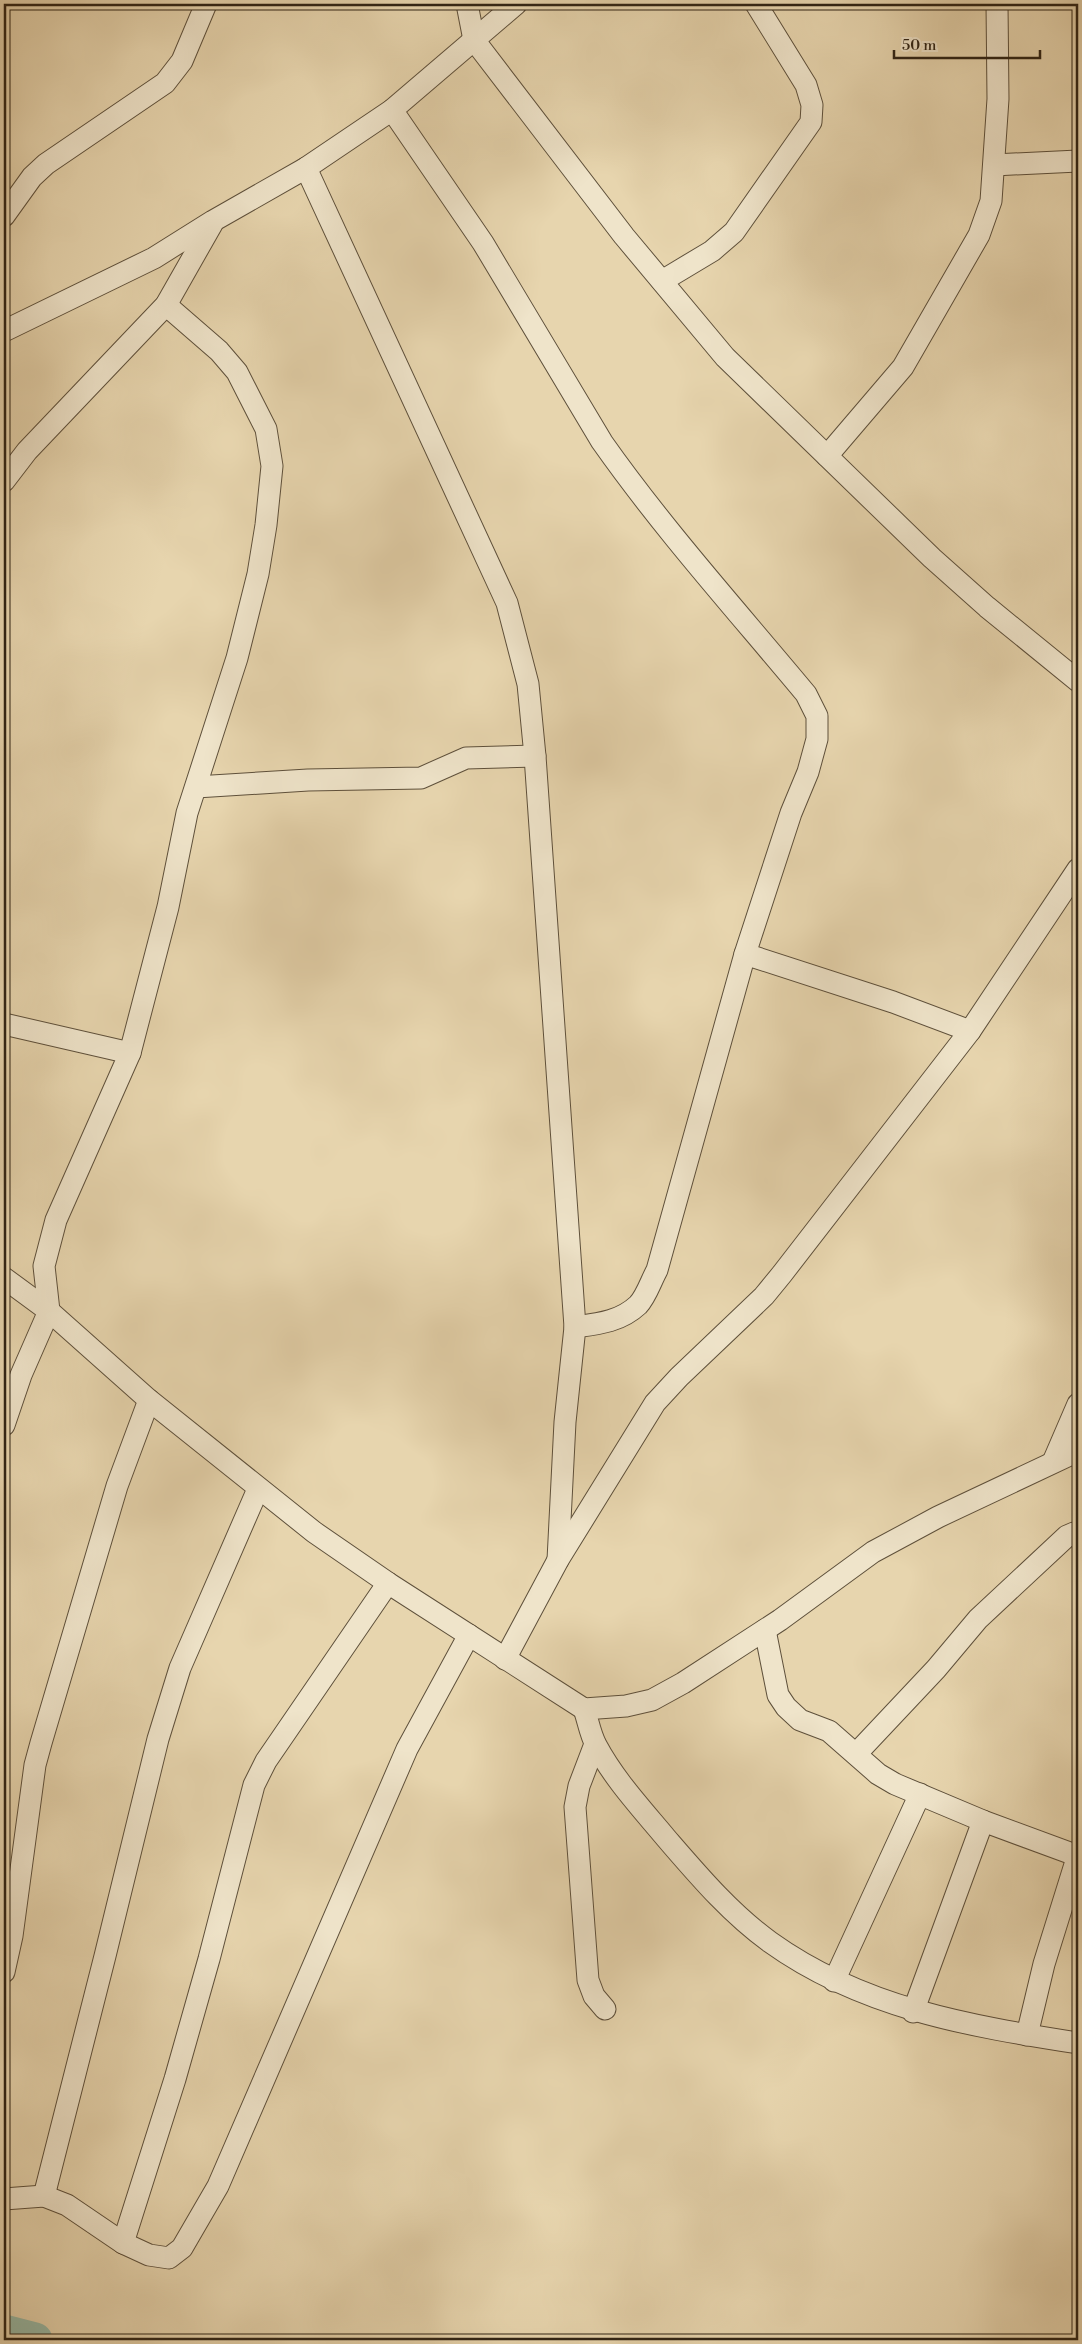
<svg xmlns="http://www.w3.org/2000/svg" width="1082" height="2344" viewBox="0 0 1082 2344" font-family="'Libre Bodoni',serif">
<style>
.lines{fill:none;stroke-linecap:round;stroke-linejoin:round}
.river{stroke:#97b9a6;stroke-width:35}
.minor-casing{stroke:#5e503b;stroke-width:23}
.minor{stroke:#efe4ca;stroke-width:21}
</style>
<rect width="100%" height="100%" fill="#e7d5ae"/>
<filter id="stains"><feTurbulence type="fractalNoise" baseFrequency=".004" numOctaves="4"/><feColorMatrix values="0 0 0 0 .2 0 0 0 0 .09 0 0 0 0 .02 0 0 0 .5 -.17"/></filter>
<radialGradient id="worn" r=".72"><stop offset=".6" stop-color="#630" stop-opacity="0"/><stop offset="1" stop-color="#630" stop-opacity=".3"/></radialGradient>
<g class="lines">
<!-- river -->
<path class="river" d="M4,2332L35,2340"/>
<!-- minor casing -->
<g class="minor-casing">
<g id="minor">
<path d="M467,4L474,40L624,236L725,357L932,558L987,607L1078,681"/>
<path d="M392,110L483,243L602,442C664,530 737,611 806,694L817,716V739L808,772L791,813L745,954L657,1270C651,1281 646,1297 638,1305C620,1322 597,1324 575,1327"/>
<path d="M994,165L1078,161"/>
<path d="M306,168L507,603L528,684L535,756L575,1327L565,1422L558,1560"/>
<path d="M4,216L32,177L46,164L165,83L182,61L206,4"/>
<path d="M662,281L712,251L734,232L811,122L812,105L806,85L756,4"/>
<path d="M4,331L154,258L213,221L306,168L392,110L516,4"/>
<path d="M827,456L903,367L979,235L991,201L998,99L997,4"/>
<path d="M4,481L27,451L166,305L212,224"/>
<path d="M196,787L308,780L421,778L466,758L535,756"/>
<path d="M745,954L893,1002L970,1031"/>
<path d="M4,1024L130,1053"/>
<path d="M4,1278L49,1311L149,1400L314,1532L388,1583L584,1709L626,1706L652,1700L683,1683L780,1620L873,1552L938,1517L1078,1451"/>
<path d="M4,1425L21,1375L49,1311L44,1266L56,1220L130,1053L168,907L187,813L237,658L258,574L266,525L272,466L266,429L237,372L219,351L166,305"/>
<path d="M1053,1462L1078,1404"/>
<path d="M765,1630L778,1695L786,1707L800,1720L829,1731L878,1774L895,1784L983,1821"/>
<path d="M505,1659L558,1560L655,1403L679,1377L764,1296L782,1274L970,1031L1078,869"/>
<path d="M584,1709C588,1720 590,1734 596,1745C614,1779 641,1808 666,1838C698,1875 730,1913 770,1942C862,2008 969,2026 1078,2043"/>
<path d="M595,1744L579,1786L575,1807L588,1980L594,1996L605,2009"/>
<path d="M856,1754L936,1669L978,1619L1067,1536L1074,1533L1078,1535"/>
<path d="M4,1972L12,1936L35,1765L41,1743L117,1486L149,1400"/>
<path d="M834,1981L920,1794"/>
<path d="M913,2012L983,1821L1078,1856"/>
<path d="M1027,2035L1044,1964L1078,1855"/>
<path d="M44,2196L105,1956L158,1739L180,1668L258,1489"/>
<path d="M4,2199L44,2196L67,2205L123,2243L149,2255L169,2258L182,2248L218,2186L407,1749L469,1635"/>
<path d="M123,2243L175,2079L209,1959L254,1785L266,1761L388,1583"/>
</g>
</g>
<!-- minor -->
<use href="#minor" class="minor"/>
</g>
<!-- margin -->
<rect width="1082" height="2344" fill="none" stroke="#e7d5ae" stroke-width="20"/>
<rect x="5" y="5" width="1072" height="2334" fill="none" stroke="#302415" stroke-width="2.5"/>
<rect x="10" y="10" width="1062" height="2324" fill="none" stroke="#302415"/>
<!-- scale -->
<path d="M894 50v8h146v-8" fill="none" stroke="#302415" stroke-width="2.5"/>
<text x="902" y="50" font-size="15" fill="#302415" stroke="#efe4ca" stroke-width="4" paint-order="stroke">50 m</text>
<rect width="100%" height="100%" filter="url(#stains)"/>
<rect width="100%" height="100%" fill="url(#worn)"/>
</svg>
